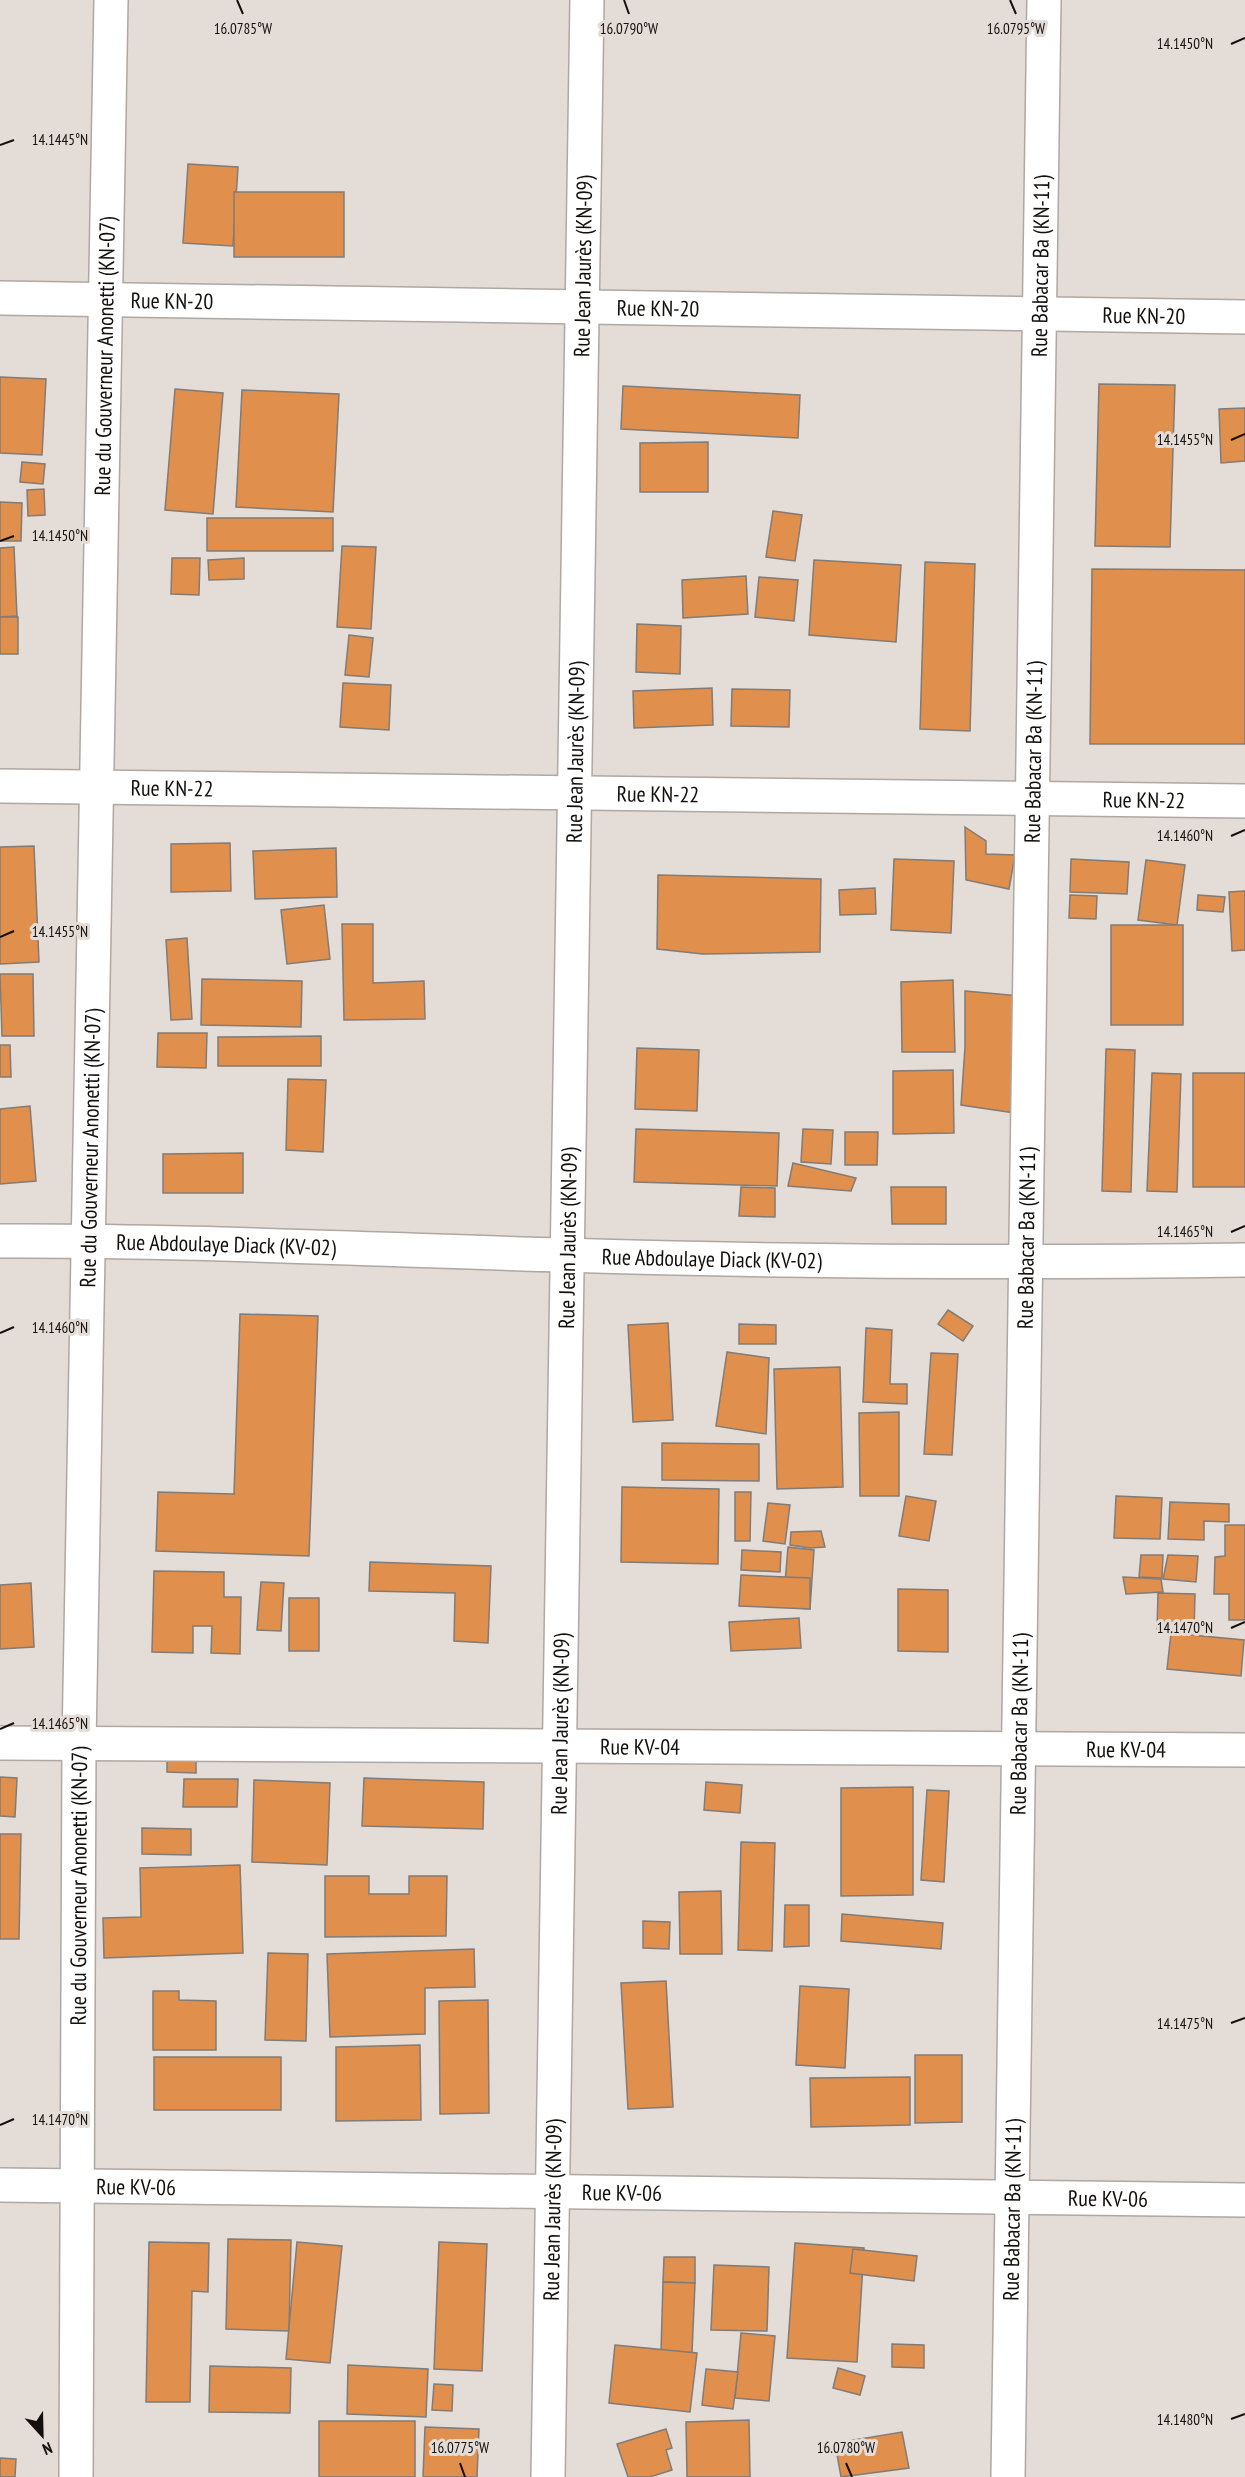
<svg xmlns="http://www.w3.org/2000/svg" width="1245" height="2477" viewBox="0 0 1245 2477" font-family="'PT Sans Narrow',sans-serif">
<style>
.building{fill:#e18f4c;stroke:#827b76;stroke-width:1.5}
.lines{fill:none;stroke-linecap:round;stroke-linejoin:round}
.street-casing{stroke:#afa7a2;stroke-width:36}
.secondary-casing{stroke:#afa7a2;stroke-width:36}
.street{stroke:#fff;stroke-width:33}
.secondary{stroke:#fff;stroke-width:33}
.ticks{fill:none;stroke:#120f0d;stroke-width:2}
.labels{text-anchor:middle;stroke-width:6;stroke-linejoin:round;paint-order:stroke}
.street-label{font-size:22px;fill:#120f0d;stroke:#e4dcd7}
.ticks-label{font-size:15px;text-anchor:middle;fill:#120f0d;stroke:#e4dcd7;stroke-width:6;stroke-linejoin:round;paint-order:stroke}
</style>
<rect width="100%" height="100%" fill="#e4dcd7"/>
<!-- building -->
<g class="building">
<path d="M188,164L238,167L233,246L183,243Z"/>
<rect x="234" y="192" width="110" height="65"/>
<path d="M0,377L46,379L42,455L0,453Z"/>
<path d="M1099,384L1175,385L1170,547L1095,546Z"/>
<path d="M623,386L800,395L798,438L621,429Z"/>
<path d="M175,389L223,393L213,514L165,510Z"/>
<path d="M242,390L339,394L333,512L236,507Z"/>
<path d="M1245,408V461L1221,463L1219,409Z"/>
<path d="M708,442V492H640V443Z"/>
<path d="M22,462L45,464L43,484L20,482Z"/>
<path d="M44,489L45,515L28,516L27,490Z"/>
<path d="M0,502L22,503L21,541H0Z"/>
<path d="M773,511L802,515L795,561L766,557Z"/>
<rect x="207" y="518" width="126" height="33"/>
<path d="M342,546L376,547L371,629L337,627Z"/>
<path d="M14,547L17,616L0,617V548Z"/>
<path d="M172,558H200L199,595L171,594Z"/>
<path d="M244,558V579L209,580L208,560Z"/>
<path d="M814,560L901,565L896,642L809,635Z"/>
<path d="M925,562L975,564L970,731L920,729Z"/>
<path d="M1092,569L1245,570V744H1090Z"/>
<path d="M746,576L748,614L683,618L682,580Z"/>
<path d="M759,577L798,580L794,621L755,617Z"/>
<rect x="0" y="617" width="18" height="37"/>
<path d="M637,624L681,626L680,674L636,672Z"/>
<path d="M349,635L373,638L369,677L345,675Z"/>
<path d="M343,683L391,685L389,730L340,727Z"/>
<path d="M712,688L713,725L634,728L633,691Z"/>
<path d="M732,689L790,690L789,727L731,726Z"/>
<path d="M965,827L986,841V854L1015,855L1009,889L966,880Z"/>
<path d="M230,843L231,891L171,892V844Z"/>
<path d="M34,846L39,962L0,964V847Z"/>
<path d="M336,848L337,897L255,899L253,851Z"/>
<path d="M894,859L954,861L951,933L891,930Z"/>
<path d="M1071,859L1129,862L1127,894L1070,892Z"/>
<path d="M1146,860L1185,865L1177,925L1138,920Z"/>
<path d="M658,875L821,879L820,952L703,954L657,949Z"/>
<path d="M875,888L876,914L840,915L839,890Z"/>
<path d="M1245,891V950L1232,951L1229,892Z"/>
<path d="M1070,895L1097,896L1096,919L1069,918Z"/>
<path d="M1198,895L1225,897L1223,912L1197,910Z"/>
<path d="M324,905L330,959L287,964L281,910Z"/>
<path d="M342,924H373V983L424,981L425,1019L344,1020Z"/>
<rect x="1111" y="925" width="72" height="100"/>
<path d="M187,938L192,1019L171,1020L166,940Z"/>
<path d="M0,974H33L34,1036H2Z"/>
<path d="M202,979L302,981L301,1027L201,1025Z"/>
<path d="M953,980L955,1052H902L901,982Z"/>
<path d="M965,991L1021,996V1114L961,1105L965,1047Z"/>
<path d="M158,1033H207L206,1068L157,1067Z"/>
<path d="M321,1036V1066H218V1037Z"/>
<path d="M0,1045H10L11,1077H0Z"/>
<path d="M637,1048L699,1050L697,1111L635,1109Z"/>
<path d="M1106,1049L1135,1050L1131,1192L1102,1191Z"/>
<path d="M953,1070L954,1133L893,1134V1071Z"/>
<path d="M1152,1073L1181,1074L1177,1192L1147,1191Z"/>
<rect x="1193" y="1073" width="52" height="114"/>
<path d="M288,1079L326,1080L323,1152L286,1150Z"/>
<path d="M30,1106L36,1181L0,1184V1109Z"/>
<path d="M636,1129L779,1133L777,1186L634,1182Z"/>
<path d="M803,1129L833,1130L831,1164L801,1162Z"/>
<path d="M845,1132H878L877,1165H845Z"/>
<path d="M243,1153V1193H163V1154Z"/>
<path d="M793,1163L856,1178L851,1191L788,1186Z"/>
<path d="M741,1187L775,1188V1217L739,1216Z"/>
<path d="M891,1187H946V1224H892Z"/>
<path d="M948,1310L973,1326L963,1341L938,1324Z"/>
<path d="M240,1314L318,1316L309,1556L156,1551L158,1492L234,1494Z"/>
<path d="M668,1323L673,1420L633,1422L628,1325Z"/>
<path d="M739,1324L776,1325V1344H739Z"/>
<path d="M866,1328L892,1330L890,1384H907V1404L863,1402Z"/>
<path d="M727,1352L769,1358L766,1434L716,1426Z"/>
<path d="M931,1353L958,1354L952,1455L924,1454Z"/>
<path d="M840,1367L843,1487L777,1489L774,1369Z"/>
<path d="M899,1412V1496H860L859,1413Z"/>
<path d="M662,1443L759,1444V1481L662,1480Z"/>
<path d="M622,1487L719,1489L718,1564L621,1562Z"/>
<path d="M735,1492H751L750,1541H735Z"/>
<path d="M906,1496L936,1501L929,1541L899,1536Z"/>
<path d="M1116,1496L1162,1498L1160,1539L1114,1538Z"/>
<path d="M1170,1502L1229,1504V1522L1204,1521V1540L1168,1539Z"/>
<path d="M768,1503L790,1505L785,1544L763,1541Z"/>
<path d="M1225,1525H1245V1620H1229V1594H1214L1215,1557L1225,1556Z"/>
<path d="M821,1531L825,1547L810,1548L790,1545L791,1532Z"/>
<path d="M788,1547L814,1550L810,1609L783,1607Z"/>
<path d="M742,1550L781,1552L780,1572L741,1570Z"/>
<path d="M1141,1555H1163L1162,1578L1139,1577Z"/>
<path d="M1168,1555L1198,1556L1196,1582L1163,1579Z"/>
<path d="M370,1562L491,1566L488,1643L454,1641L455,1593L369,1591Z"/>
<path d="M154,1571L224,1572V1597H241L240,1654L211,1653L212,1626H193V1653L152,1652Z"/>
<path d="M741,1575L810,1578V1609L739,1606Z"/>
<path d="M1123,1577L1161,1579L1163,1592L1126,1594Z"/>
<path d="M261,1582L284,1583L281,1631L257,1630Z"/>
<path d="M31,1583L34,1647L0,1649V1585Z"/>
<path d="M898,1589L948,1590V1652L898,1651Z"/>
<path d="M1158,1593L1195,1594L1194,1631L1157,1630Z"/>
<rect x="289" y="1598" width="30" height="53"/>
<path d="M799,1618L801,1648L731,1651L729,1622Z"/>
<path d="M1171,1633L1244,1640L1241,1676L1167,1669Z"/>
<path d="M167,1755H196V1773L167,1772Z"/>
<path d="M0,1777L17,1778L15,1817L0,1816Z"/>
<path d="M364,1778L484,1782L483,1829L362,1826Z"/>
<path d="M184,1779H238L237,1807H183Z"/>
<path d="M254,1780L330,1783L327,1865L252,1862Z"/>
<path d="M706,1782L742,1785L740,1813L704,1810Z"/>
<path d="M913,1787V1895L841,1896V1788Z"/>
<path d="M927,1790L949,1791L944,1882L921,1880Z"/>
<path d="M142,1828L191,1829V1855L142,1854Z"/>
<path d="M0,1834H21L19,1939H0Z"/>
<path d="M741,1842L775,1843L772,1951L738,1950Z"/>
<path d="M240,1865L243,1953L104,1958L103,1918L141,1917L140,1868Z"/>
<path d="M325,1876H369V1894H409V1876H447L446,1936L325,1937Z"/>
<path d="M721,1891L722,1954H680L679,1892Z"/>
<path d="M785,1905H809V1946L784,1947Z"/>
<path d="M842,1914L943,1923L941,1949L841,1941Z"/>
<path d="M643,1921L670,1922L669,1949L643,1948Z"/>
<path d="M474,1949L475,1987L425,1988V2034L330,2037L327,1954Z"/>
<path d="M268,1953L308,1954L306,2041L265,2040Z"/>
<path d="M666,1981L673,2107L628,2109L621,1983Z"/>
<path d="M800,1986L849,1989L845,2068L796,2065Z"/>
<path d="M153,1991H179V2000L216,2001V2050H153Z"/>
<path d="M488,2000L489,2113L440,2114L439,2001Z"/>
<path d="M420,2045L421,2120L336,2121V2047Z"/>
<path d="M915,2055H962V2122L915,2123Z"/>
<rect x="154" y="2057" width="127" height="53"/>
<path d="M910,2077V2125L811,2127L810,2078Z"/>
<path d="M228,2239L291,2240L289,2331L226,2329Z"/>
<path d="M149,2242L209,2243L208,2292L192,2291L190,2402H146Z"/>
<path d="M297,2242L342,2246L330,2363L286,2359Z"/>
<path d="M439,2242L487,2244L482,2371L434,2369Z"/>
<path d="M795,2243L864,2248L857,2362L787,2358Z"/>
<path d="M853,2249L917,2256L914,2281L850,2273Z"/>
<path d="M664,2257H695V2283L663,2282Z"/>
<path d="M714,2265L769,2267L767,2331L711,2330Z"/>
<path d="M663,2282L695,2283L692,2353L661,2352Z"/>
<path d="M741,2333L775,2336L769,2401L735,2398Z"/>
<path d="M892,2344L924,2345V2368L892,2367Z"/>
<path d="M615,2345L697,2353L690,2412L609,2403Z"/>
<path d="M348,2365L428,2369L426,2417L347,2414Z"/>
<path d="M210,2366L291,2368L290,2413L209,2412Z"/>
<path d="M838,2368L865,2376L860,2395L833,2388Z"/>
<path d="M706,2369L738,2372L733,2409L702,2405Z"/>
<path d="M434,2384L453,2385L452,2411L432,2410Z"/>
<path d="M749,2420L750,2477H687L686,2422Z"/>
<rect x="319" y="2421" width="96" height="56"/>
<path d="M425,2427L479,2429L477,2477H423Z"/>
<path d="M666,2429L672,2448L666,2450L672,2470L650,2477H628L617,2444Z"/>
<path d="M902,2432L909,2468L841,2477L835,2443Z"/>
<path d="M0,2458L16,2459L15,2477H0Z"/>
</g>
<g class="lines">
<!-- street casing -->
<g class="street-casing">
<g id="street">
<path id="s1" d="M0,298L1245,317"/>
<path id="s2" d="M0,786L1245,801"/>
<path id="s3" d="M0,1241C188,1240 375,1250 563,1255C790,1262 1018,1263 1245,1260"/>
<path id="s4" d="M0,1743L1245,1750"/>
<path id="s5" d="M0,2185L1245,2200"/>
<path id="s6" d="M76,2477L79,1744L111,0"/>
<path id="s7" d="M548,2477L587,0"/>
</g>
</g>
<!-- secondary casing -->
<g class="secondary-casing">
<g id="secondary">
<path id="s8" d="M1008,2477L1044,0"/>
</g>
</g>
<!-- street -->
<use href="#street" class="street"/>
<!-- secondary -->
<use href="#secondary" class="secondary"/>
</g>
<!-- ticks -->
<path class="ticks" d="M237,0L243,14M624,0L629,14M1010,0L1016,14M1231,44L1245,38M0,145L14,140M1231,440L1245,434M0,541L14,536M1231,836L1245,830M0,937L14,931M1231,1232L1245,1226M0,1333L14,1327M1231,1628L1245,1622M0,1729L14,1723M1231,2023L1245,2018M0,2125L14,2119M1231,2419L1245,2414M460,2463L465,2477M846,2463L852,2477"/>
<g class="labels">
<!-- street labels -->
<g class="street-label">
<text dy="8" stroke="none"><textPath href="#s7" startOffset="2211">Rue Jean Jaurès (KN-09)</textPath></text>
<text dy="8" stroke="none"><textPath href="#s8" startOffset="2211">Rue Babacar Ba (KN-11)</textPath></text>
<text dy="8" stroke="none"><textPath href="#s1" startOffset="172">Rue KN-20</textPath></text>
<text dy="8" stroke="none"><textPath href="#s1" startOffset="658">Rue KN-20</textPath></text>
<text dy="8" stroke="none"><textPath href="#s1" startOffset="1144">Rue KN-20</textPath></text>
<text dy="8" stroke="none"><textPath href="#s6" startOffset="2121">Rue du Gouverneur Anonetti (KN-07)</textPath></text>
<text dy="8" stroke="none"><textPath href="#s7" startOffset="1725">Rue Jean Jaurès (KN-09)</textPath></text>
<text dy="8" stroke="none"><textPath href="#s8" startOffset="1725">Rue Babacar Ba (KN-11)</textPath></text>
<text dy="8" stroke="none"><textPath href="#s2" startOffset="172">Rue KN-22</textPath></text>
<text dy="8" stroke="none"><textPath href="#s2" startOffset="658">Rue KN-22</textPath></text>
<text dy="8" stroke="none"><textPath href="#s2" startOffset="1144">Rue KN-22</textPath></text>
<text dy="8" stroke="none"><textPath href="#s6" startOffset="1329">Rue du Gouverneur Anonetti (KN-07)</textPath></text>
<text dy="8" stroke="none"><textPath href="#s7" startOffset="1239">Rue Jean Jaurès (KN-09)</textPath></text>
<text dy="8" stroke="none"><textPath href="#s8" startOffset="1239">Rue Babacar Ba (KN-11)</textPath></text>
<text dy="8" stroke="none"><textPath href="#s3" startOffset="226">Rue Abdoulaye Diack (KV-02)</textPath></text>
<text dy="8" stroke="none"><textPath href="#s3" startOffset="712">Rue Abdoulaye Diack (KV-02)</textPath></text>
<text dy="8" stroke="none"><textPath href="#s7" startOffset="753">Rue Jean Jaurès (KN-09)</textPath></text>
<text dy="8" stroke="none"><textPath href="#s8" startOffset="753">Rue Babacar Ba (KN-11)</textPath></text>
<text dy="8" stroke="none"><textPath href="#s4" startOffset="640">Rue KV-04</textPath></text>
<text dy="8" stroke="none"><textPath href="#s4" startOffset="1126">Rue KV-04</textPath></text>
<text dy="8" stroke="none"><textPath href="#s6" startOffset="591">Rue du Gouverneur Anonetti (KN-07)</textPath></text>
<text dy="8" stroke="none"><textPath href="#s5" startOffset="136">Rue KV-06</textPath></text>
<text dy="8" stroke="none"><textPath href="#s5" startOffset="622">Rue KV-06</textPath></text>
<text dy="8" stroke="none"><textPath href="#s5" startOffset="1108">Rue KV-06</textPath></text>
<text dy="8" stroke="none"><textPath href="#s7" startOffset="267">Rue Jean Jaurès (KN-09)</textPath></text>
<text dy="8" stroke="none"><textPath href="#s8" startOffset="267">Rue Babacar Ba (KN-11)</textPath></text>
</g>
</g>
<g class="ticks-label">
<text x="243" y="34">16.0785°W</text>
<text x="629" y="34">16.0790°W</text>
<text x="1016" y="34">16.0795°W</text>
<text x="1185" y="49">14.1450°N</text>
<text x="60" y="145">14.1445°N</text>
<text x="1185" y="445">14.1455°N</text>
<text x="60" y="541">14.1450°N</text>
<text x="1185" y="841">14.1460°N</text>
<text x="60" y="937">14.1455°N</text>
<text x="1185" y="1237">14.1465°N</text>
<text x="60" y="1333">14.1460°N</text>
<text x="1185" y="1633">14.1470°N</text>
<text x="60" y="1729">14.1465°N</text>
<text x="1185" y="2029">14.1475°N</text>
<text x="60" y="2125">14.1470°N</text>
<text x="1185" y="2425">14.1480°N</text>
<text x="460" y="2453">16.0775°W</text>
<text x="846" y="2453">16.0780°W</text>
</g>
<!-- north arrow -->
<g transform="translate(42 2435) rotate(158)" stroke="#e4dcd7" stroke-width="4.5" paint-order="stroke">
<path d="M0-4.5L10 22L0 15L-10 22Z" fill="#120f0d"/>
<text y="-9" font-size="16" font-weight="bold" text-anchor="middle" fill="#120f0d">N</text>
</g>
</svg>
